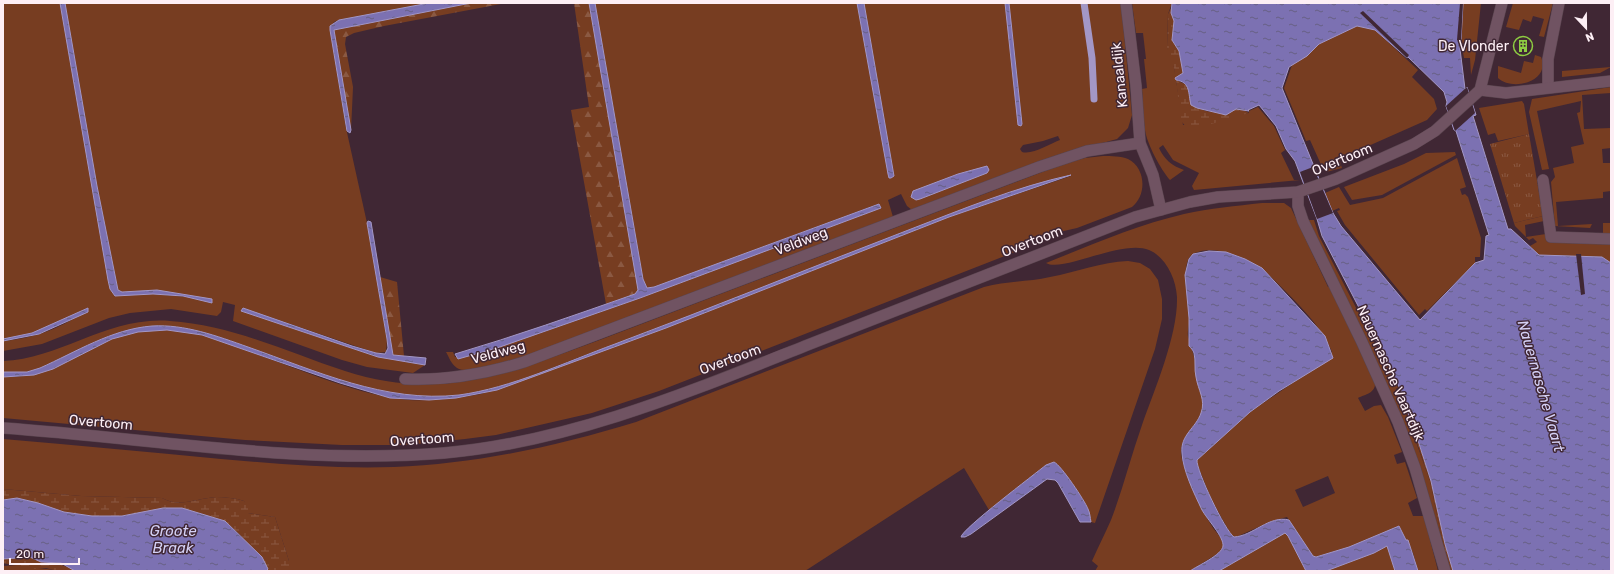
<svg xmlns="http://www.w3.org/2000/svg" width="1614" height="574" viewBox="0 0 1614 574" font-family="Rubik,sans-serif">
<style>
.green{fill:#773d21;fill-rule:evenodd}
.forest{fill:url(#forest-firs)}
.wetland{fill:url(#wetland-marsh)}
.park{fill:url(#park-tufts)}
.water{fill:url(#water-ripples);stroke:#a397c6;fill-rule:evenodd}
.pier{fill:#402734}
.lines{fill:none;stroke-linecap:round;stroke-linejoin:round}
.stream{stroke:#a397c6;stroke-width:7}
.minor-casing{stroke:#5a454f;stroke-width:12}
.tertiary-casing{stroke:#5a454f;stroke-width:12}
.minor{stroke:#705362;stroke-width:11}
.tertiary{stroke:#705362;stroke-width:11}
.labels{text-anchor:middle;stroke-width:3;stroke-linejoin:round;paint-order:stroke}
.poi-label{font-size:14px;fill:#fdeff5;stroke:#402734;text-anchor:end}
.street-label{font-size:14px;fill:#fdeff5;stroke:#402734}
.water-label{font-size:15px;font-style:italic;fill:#d4d0f5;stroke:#402734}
</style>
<defs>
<pattern id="forest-firs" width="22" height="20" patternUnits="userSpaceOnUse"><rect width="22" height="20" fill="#773d21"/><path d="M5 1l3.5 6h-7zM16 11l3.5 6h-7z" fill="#8b5942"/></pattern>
<pattern id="wetland-marsh" width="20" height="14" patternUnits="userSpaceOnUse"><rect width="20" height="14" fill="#773d21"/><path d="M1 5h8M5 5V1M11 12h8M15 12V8" fill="none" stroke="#8b5942"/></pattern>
<pattern id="park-tufts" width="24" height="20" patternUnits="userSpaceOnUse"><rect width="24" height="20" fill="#773d21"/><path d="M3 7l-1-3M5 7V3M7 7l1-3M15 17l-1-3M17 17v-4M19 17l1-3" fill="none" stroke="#8b5942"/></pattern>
<pattern id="water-ripples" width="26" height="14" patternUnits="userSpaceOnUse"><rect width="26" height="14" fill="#7c71b2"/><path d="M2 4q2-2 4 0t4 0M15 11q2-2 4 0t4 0" fill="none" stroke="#665f83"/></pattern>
</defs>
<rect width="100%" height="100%" fill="#402734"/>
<!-- green -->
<g class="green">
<path d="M3,3H60L110,289L115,296L153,294L211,299L157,290L122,292L118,290L97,186L65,3H429L339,20L334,22L330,30L346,128L367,223L387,340L386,352L376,353L243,308L241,311L378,357L425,365L413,373L367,367L342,360L233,321L235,305L223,302L221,312L217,316L171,309L130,313L109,318L42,344L3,351V341C32,339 66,327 88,308L32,333L3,339Z"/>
<path d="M595,3H857L888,174L889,178H891L894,176L864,3H1005L1019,126L1022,124L1009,3H1121L1132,115L1128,128L1117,139L1052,157L912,210L907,206L901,194L888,200L893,217L544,350C527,356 471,377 457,368C451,364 449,357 446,352H453L455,357L538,334L640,298L881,208L878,204L654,287L647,288L643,279ZM1058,136L1060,140C1049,144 1033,155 1022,152L1020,149L1023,145L1043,141ZM988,167L987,173L920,199H913V191L958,174Z"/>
<path d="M1132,3H1172L1168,14L1167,47L1174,67L1183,125L1249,113V111L1258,107L1274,126L1285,150L1281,153L1294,180H1300L1194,190L1192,186L1199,173L1173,160L1163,145L1159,148C1164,159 1172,166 1184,170L1170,180C1161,170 1147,144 1145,130C1143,117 1143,103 1142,89L1147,88L1144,59H1146L1143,33H1136Z"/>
<path d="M1463,3H1481L1475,60L1471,75L1470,58H1464L1461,41Z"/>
<path d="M1513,3H1553L1544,37L1539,36L1544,19L1533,16L1531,22L1523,19L1519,30L1506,27Z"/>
<path d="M1357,26L1375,30L1418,70L1412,77L1434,99L1437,109L1427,120L1339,159L1342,168L1326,172L1323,169L1310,140L1306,141L1284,88L1292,65L1319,44Z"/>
<path d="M1535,55L1541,57C1551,81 1513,92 1498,78V66L1521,73L1524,61L1533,63Z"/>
<path d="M1611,67L1600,73L1562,77V71Z"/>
<path d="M1611,87V93L1582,95L1584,129L1611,128V148L1602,149L1603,163H1611V191L1603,192V198L1556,202L1558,226L1592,224L1590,228L1555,226L1551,182L1555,177L1553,168L1574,163L1571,147L1584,144L1577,113L1580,112L1581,101L1537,111L1549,169L1542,170L1529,112L1532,99Z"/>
<path d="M1522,101L1524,104L1529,134L1498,141L1495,133L1488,135L1479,108Z"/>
<path d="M1455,152L1456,155L1382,195L1352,200L1344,187L1404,164L1426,153Z"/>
<path d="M1103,156C1111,156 1121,156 1128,159C1146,168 1147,195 1132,207L1077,228L1037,237L1027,242L1015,252L659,391L592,413L496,435L465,439L406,445H342L245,440L3,418V377C50,379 72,354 112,338C130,332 151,329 169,330C198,331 226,343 253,353C299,369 362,397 409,400C434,401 458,398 481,394L666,328L949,217L1071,176C1052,178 1032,186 1014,192C979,204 945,216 911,229C807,269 704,311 599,350C554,366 507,389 459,395C385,404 316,371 248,347C217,336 185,324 152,326C113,329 75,352 40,368L27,372H3V361C61,359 108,316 170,321C232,325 287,352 345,371C439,402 509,373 597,341L1066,163L1085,158Z"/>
<path d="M1457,158L1466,187L1460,189L1462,195L1465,194L1468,197L1481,238L1480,257H1475V263L1427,311L1425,309L1419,315L1345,225L1337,211L1340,210L1339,208L1332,211L1325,193L1339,187L1350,205L1383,198Z"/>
<path d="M1262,203H1284L1291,208L1328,287H1330L1375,382C1376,393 1366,394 1358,398L1365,411L1374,406L1381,405L1388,417L1402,452L1394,455L1397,464L1405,462L1417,498L1408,503L1413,516H1424L1438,571H1418L1413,553L1399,526L1349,547L1315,557L1313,556L1287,517L1272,521L1236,537L1232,536L1212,501L1196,461L1250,412L1300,378L1332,352C1320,323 1293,299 1271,277C1258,263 1239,255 1220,251C1212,250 1195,249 1189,258C1181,273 1189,303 1189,318C1190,324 1187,331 1188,336C1193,353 1204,389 1203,404C1202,426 1176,435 1182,459C1188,483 1200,507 1213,528C1218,535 1224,539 1223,549L1217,554L1190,571H1095L1098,566L1092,561C1098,547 1105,534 1111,520C1123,489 1131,456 1142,425C1155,388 1178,335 1177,297C1176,279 1166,257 1149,250C1122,239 1062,273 1046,263C1091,245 1137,225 1184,214C1210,208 1236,206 1262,203ZM1328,476L1335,493L1303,507L1295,490Z"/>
<path d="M1543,216L1544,221L1525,225L1526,237L1546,234L1547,242L1611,244V263L1602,257L1539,255L1530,246L1537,242L1533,238L1529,240L1515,226L1514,223Z"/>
<path d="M1308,220H1314L1319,236L1383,360L1385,358L1398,388L1393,390L1396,389L1400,397L1430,481L1443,544L1451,571H1446L1427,494Z"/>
<path d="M1603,223H1611V234L1603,233Z"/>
<path d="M1128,261L1140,263L1150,269L1158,280L1162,299V319L1155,349L1095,523L1091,522C1090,518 1090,513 1088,509C1085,501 1061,465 1054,462L1046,465L989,510L964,468L805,571H289V561L275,517L248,513L244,501C235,498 225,497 216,497C198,498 179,508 162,498L81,496L3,489V439C76,445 148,452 221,459C278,464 336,469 394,467C477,464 557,446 636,422L984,287C1006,281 1028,282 1050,277C1077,272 1101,262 1128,261Z"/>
<path d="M1285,533L1288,536L1306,571H1219L1280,534Z"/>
<path d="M1387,546L1395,571H1326L1374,553Z"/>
<path d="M19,565C32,569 44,567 57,571H3V566Z"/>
</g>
<!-- forest -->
<g class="forest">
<path d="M471,3H506L384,26L354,33L346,37L345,44L353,87L351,130L334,30Z"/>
<path d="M574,3H589L639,290L635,294L606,304L571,110L589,107Z"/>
<path d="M380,277L397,282L404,356L393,355Z"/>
</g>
<!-- wetland -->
<g class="wetland">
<path d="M1171,8V13L1174,20L1172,40L1179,51L1183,73L1175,78L1174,67L1168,58L1167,47L1168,14Z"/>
<path d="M1176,80L1187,85L1190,95V100C1211,125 1233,101 1249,113L1201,127L1188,129L1181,121Z"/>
<path d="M1401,396L1414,428L1431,481L1445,544L1453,571H1451L1443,544L1430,481Z"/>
<path d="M3,489L81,496L162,498C179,508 198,498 216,497C225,497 235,498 244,501L248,507V513L275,517L289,561V571H266L268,569L241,536L225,521L182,508H173L122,516H92L64,512L27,500H3Z"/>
<path d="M30,557C46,566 58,560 75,571H57L46,568L32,569L3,563V559Z"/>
</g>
<!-- park -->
<path class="park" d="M1529,134L1543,216L1514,223L1490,144Z"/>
<!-- water -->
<g class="water">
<path d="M60,3H65L97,186L118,290L122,292L157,290L212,299V303L183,296L153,294L115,296L110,289L108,280Z"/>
<path d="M429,3H471L334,30L351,130L350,133L347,131L330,30V26L339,20Z"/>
<path d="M589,3H595L643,279L647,288L654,287L879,204L881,208L640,298L497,348L458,359L455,354C516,336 575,315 635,294L638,290Z"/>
<path d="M857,3H864L894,176L891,178H889L888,174Z"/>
<path d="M1005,3H1009L1022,124L1021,126L1018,125Z"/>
<path d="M1172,3H1463L1461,41H1459L1465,89L1467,87L1476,115L1473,116L1508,229H1511L1539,255L1602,257L1611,263V571H1453L1445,544L1431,481L1414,428L1401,396L1403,395L1385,358L1322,236L1317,219L1295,161L1286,149L1276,126L1259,105L1248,110L1249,111L1236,109L1226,115L1197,108L1191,105C1188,94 1191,82 1176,80L1175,78L1183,73L1179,51L1172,40L1174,21L1171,13ZM1357,26L1375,30L1407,58L1408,57L1444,92L1447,102L1446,106L1454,130L1456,131L1489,235L1486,236L1484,260L1475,263L1420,320L1341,226L1333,213L1282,88L1289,67L1307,56L1319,44Z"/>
<path d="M987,166L989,170L987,173L920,199L916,200L911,197L913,191L958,174Z"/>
<path d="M1071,175L949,217L666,328L576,361L497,390L456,398L429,400L390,398L340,383L202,335L167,330L138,332L112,339L53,369L34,375L3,377V372H27L40,368C76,352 112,329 152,326C185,324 217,336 248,347C316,371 385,403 459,395C511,388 566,362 615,344C714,307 812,267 911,229C963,209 1016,187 1071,175Z"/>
<path d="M368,221L371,222L393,355L426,358L425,365L378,357L241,311L243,308L352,346L376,353L385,354L388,348L387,339L367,223Z"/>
<path d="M1209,251L1226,252L1245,259L1262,268L1325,336L1333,358L1279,391L1250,412L1197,460C1196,470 1225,531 1234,537C1253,536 1269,515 1289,520L1313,556L1316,557L1349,547L1399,526L1406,540H1408L1418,571H1395L1387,546L1374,553L1326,571H1306L1288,536L1285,533L1219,571H1190C1197,566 1222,555 1223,546C1224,537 1207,519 1202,510C1194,493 1183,471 1182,453C1180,435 1196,428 1201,413C1206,400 1198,390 1196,377C1194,369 1196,361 1194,353C1193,350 1191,348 1189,346V318L1185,275L1189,259L1193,254Z"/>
<path d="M88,308V312L39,334L3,341V339L32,333Z"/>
<path d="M1054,462C1061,465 1085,501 1088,509C1090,513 1090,517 1091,522H1080L1058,483L1055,480L1047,479L971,534L965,537H961C962,529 1035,474 1046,465Z"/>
<path d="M17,498L38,503L64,512L92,516H122L163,508H182L225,521L262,557L268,569L266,571H75L61,563L41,562L30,557L3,559V500Z"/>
</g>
<!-- pier -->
<g class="pier">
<path d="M1460,3H1463L1461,41L1457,40Z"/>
<path d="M1363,11L1409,55L1407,58L1360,13Z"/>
<path d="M1467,87L1475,113L1455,131L1446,106Z"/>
<path d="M1313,167L1333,213L1317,219L1300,172Z"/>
<path d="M1576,254H1581L1585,294L1581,295Z"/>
</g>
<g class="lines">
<!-- stream -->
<path class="stream" d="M1084,3L1092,58L1094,99"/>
<!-- minor casing -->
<g class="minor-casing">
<g id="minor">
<path d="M1126,3L1136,86L1140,143L1153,175L1161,210"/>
<path d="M1548,87V59L1559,3"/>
<path d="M1480,90L1506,93L1611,81"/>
<path d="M1543,180L1551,237L1611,239"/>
<path d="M1298,192V206L1303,221L1361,340L1398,422L1415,468L1445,571"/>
<path d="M405,379C446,381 485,374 524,362L1039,167L1087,151L1140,143"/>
</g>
</g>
<!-- tertiary casing -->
<g class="tertiary-casing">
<path id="tertiary" d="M3,428C150,438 297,465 444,453C570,442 689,392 805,346C915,303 1025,260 1135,217L1190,202L1218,197L1298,192L1336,179L1414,144L1435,131L1480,90L1502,3"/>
</g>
<!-- minor -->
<use href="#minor" class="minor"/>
<!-- tertiary -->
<use href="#tertiary" class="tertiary"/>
</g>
<!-- icons -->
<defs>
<g id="building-ring" transform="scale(1)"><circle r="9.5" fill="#402734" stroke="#8ecd42" stroke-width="1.5"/><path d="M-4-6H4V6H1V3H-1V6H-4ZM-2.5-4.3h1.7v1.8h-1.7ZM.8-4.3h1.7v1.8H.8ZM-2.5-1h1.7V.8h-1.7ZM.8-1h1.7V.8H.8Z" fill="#8ecd42"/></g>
</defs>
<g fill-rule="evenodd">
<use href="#building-ring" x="1523" y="46"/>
</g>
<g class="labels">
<!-- poi labels -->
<g class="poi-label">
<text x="1509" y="51">De Vlonder</text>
</g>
<!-- street labels -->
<g class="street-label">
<text transform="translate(1119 75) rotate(-96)" y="5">Kanaaldijk</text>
<text transform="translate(1342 159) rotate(-22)" y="5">Overtoom</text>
<text transform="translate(801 241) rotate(-21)" y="5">Veldweg</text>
<text transform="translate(1032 241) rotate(-21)" y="5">Overtoom</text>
<text transform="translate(498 352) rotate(-15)" y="5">Veldweg</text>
<text transform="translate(730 359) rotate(-20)" y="5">Overtoom</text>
<text transform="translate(1391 373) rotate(66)" y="5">Nauernasche Vaartdijk</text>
<text transform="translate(101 422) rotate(5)" y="5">Overtoom</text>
<text transform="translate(422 439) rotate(-4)" y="5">Overtoom</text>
</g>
<!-- water labels -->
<g class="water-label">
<text transform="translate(1541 386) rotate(74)" y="5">Nauernasche Vaart</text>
<text x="173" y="536">Groote<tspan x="173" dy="17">Braak</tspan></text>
</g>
</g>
<!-- border -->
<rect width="1614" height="574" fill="none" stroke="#fdeff5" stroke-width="8"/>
<!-- north arrow -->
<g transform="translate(1586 28) rotate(158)" stroke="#402734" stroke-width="3" paint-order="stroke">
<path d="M0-3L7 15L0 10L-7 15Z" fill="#fdeff5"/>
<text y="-6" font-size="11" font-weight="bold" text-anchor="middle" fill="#fdeff5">N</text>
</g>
<!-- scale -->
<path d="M10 558v6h69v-6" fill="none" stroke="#fdeff5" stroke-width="2"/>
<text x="16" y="558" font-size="12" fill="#fdeff5" stroke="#402734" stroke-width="3" paint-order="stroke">20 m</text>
</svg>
